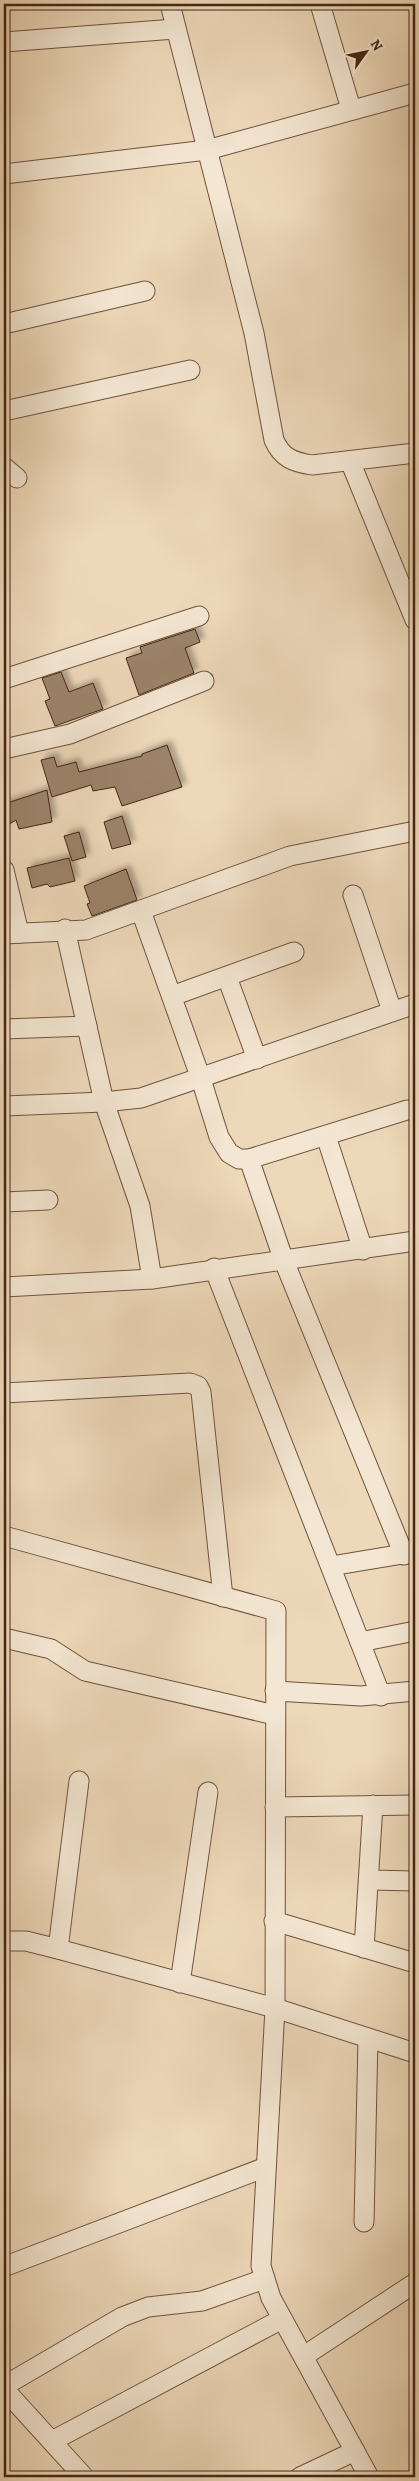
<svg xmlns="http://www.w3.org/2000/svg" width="419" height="2481" viewBox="0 0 419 2481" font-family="Alegreya,serif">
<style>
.building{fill:#9c836a;stroke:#452614;filter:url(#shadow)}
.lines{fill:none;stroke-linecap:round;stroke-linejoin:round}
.street-casing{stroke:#6f523d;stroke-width:21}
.street{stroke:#f3e6d2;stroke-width:19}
</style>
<defs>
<filter id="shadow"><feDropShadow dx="4.5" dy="-4.5" stdDeviation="2.5" flood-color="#0004"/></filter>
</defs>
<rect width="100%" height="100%" fill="#edd8b9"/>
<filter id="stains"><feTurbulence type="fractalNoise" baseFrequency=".004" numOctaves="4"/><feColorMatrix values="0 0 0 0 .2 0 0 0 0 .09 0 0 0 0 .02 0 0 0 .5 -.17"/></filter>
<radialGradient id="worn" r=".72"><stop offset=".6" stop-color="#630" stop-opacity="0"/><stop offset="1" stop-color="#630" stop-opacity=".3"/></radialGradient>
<!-- building -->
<g class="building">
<path d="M195,629L200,642L185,648L194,673L139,695L126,658L142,653L140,647Z"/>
<path d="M61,672L69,692L93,683L103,709L55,726L45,701L50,699L42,678Z"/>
<path d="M167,745L182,787L122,806L115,787L93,791L91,785L52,797L41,760L54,757L57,767L76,762L79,772L142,756V754Z"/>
<path d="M47,790L52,822L19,829L16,820L6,826L4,804Z"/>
<path d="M122,816L131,844L112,849L104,822Z"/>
<path d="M79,832L86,857L72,861L64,836Z"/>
<path d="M69,858L75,881L50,887L47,884L32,888L27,868Z"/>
<path d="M126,869L137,900L92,916L87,904L90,903L84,886Z"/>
</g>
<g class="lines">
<!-- street casing -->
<g class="street-casing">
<g id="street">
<path d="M170,4L254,333L274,440C282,458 293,462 312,465L415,453"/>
<path d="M320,4L351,109"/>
<path d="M4,42L175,29"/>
<path d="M4,174L207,150L415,93"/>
<path d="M4,324L145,291"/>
<path d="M4,411L190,370"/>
<path d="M350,461L415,620"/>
<path d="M4,467L17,478"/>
<path d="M4,679L199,616"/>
<path d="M4,749L70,734L204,681"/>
<path d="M4,870L19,933"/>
<path d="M353,895L392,1011"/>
<path d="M141,911L201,1079L219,1137L229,1153L239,1159H249L407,1110"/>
<path d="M65,929L104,1102L140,1206L152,1279"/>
<path d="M4,934L86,930L290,856L415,831"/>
<path d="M227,977L257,1059"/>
<path d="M172,996L294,952"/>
<path d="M4,1029L87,1026"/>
<path d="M4,1106L104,1102L141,1098L415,1004"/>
<path d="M326,1136L363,1250"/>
<path d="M249,1159L284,1261L404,1555"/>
<path d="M4,1202L48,1200"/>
<path d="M214,1268L381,1696"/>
<path d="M4,1287L152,1279L415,1241"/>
<path d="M4,1393L190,1383L198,1386L201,1392L223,1597"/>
<path d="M4,1536L276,1611L275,2008L261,2266L271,2298L369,2477"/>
<path d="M331,1566L415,1552"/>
<path d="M4,1638L51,1649L85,1671L275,1715"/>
<path d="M360,1642L415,1631"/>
<path d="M275,1691L361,1696L415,1691"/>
<path d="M275,1807L415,1805"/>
<path d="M370,1880L415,1881"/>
<path d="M274,1921L415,1963"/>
<path d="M4,1941H26L58,1949L275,2008L415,2053"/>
<path d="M364,1948L373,1805"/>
<path d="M58,1949L79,1781"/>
<path d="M180,1983L208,1792"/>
<path d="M364,2222L368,2038"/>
<path d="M6,2266L266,2167"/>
<path d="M304,2356L415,2283"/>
<path d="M4,2386L122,2317L148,2307L202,2301L264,2279"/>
<path d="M4,2389L84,2477"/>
<path d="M52,2441L282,2319"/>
<path d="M300,2477L355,2451"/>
</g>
</g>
<!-- street -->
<use href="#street" class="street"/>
</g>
<!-- margin -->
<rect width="419" height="2481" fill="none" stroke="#edd8b9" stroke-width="20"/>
<rect x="5" y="5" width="409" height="2471" fill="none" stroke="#452614" stroke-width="2.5"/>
<rect x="10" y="10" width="399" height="2461" fill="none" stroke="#452614"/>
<!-- north arrow -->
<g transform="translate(366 52) rotate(57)" stroke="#f3e6d2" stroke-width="4" paint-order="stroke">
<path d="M0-4L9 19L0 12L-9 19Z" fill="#452614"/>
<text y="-8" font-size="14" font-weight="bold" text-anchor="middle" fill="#452614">N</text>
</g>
<rect width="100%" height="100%" filter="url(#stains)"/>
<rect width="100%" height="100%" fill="url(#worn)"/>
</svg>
